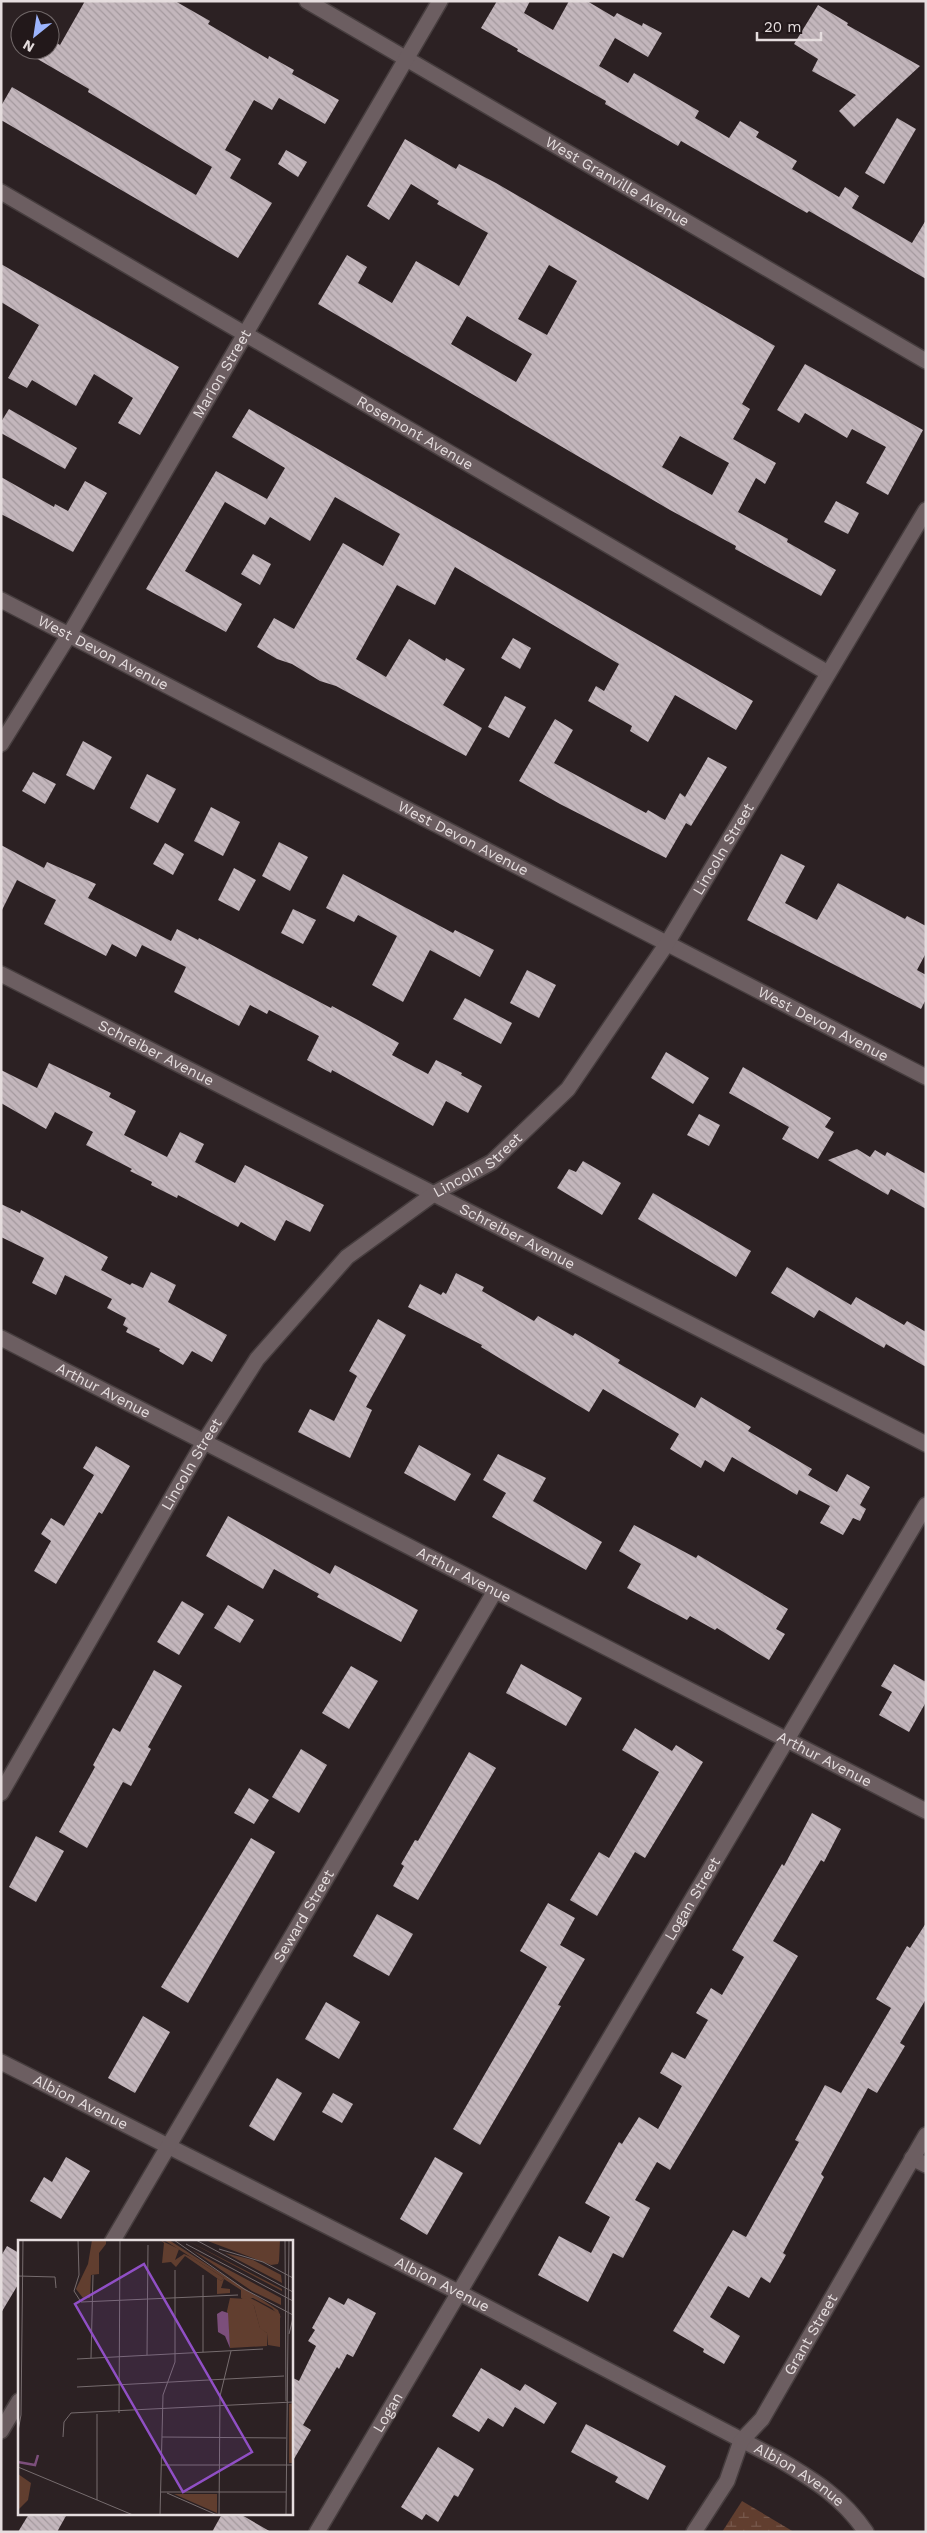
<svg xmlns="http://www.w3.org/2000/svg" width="927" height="2533" viewBox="0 0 927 2533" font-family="'Work Sans',sans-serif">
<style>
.wetland{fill:url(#wetland-marsh)}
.building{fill:url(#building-back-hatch);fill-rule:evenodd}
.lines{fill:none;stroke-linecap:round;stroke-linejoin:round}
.minor-casing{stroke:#463d3e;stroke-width:18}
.minor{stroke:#6c5e61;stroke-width:15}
.labels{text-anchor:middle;stroke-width:5;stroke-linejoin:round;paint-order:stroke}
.street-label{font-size:15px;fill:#e5ddde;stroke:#22181a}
.inset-river{fill:none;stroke:#7c4f7b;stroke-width:2.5}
.inset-road{fill:none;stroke:#766c6e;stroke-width:1}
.view{fill:#904fc5;fill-opacity:0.15;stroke:#904fc5;stroke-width:2.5}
.inset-edge{fill:none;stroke:#e5ddde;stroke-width:2.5}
</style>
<defs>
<pattern id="wetland-marsh" width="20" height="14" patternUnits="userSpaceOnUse" patternTransform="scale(1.25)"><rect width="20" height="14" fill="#613e2f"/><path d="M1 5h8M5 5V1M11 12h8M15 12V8" fill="none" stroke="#78594d"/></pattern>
<pattern id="building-back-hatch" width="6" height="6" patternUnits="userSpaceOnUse" patternTransform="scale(1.25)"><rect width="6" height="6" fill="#c3b6bc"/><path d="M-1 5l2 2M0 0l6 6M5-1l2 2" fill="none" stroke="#a4999e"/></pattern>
</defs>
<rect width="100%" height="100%" fill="#2c2123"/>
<!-- wetland -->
<path class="wetland" d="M742,2501L794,2532H722Z"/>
<!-- building -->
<g class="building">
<path d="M85,1H175L210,21L208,24L268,59L269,56L294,70L292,74L339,100L325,124L279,98L272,110L254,100L225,150L241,159L230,178L272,203L238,258L1,120V106L12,87L196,195L212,167L88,92L89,89L22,50H53L57,43L60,45Z"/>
<path d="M497,1H530L524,13L553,30L569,1H587L614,17L617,13L642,26L643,23L662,33L648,57L615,38L599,66L628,83L634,73L699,111L695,118L729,138L740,121L759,132L756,137L797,161L792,169L839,197L845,187L859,196L852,208L912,243L926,220V279L809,211L807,213L681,141L678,146L605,104L606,101L517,51L518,49L481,28Z"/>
<path d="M818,5L848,23L847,25L920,66L854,127L839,111L856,95L812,71L818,59L794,44Z"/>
<path d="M897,118L916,129L884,184L865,173Z"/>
<path d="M405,139L456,169L459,164L496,183L775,346L742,404L750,409L733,439L776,463L765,484L756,478L738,512L788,539L787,542L836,570L821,596L735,549L736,546L670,510L318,304L347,255L367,267L358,283L392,303L416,261L459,286L488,233L437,204L439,201L411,184L389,220L367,206ZM549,265L577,281L547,335L518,319ZM467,316L532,354L516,382L451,344ZM680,436L729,463L712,495L662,467Z"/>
<path d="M286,150L307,162L298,177L278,164Z"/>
<path d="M1,264L179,367L140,435L118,423L133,398L94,374L76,406L32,380L27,388L8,378L39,325L1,302Z"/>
<path d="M805,364L923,430L888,495L866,483L886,447L852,429L847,438L805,413L799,423L777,410Z"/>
<path d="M9,409L77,448L65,469L1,433V422Z"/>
<path d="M249,409L753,701L736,730L675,695L648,742L630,731L632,726L588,701L596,686L604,691L619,664L455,567L435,605L397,585L356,659L386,677L409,639L445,661L446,658L465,669L443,705L482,728L466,756L336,686L320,681L292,664L277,659L257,647L274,618L294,629L343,543L383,566L400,534L335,497L310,541L270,517L265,525L225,502L185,571L242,604L226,632L146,589L216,471L267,499L285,468L232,437Z"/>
<path d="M1,477L54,507L55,504L68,511L85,481L107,493L73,552L1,514Z"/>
<path d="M836,501L859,513L848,534L824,522Z"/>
<path d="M253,554L271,564L260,585L241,574Z"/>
<path d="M513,638L531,648L520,669L501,658Z"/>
<path d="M505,696L526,707L509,738L488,727Z"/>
<path d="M555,719L573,730L554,763L646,813L648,810L665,820L680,793L685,797L708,757L727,767L691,826L686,823L666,858L560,804L519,781Z"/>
<path d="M83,741L112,757L94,790L66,775Z"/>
<path d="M33,772L56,784L45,804L22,791Z"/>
<path d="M147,774L176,789L158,823L130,808Z"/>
<path d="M211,807L240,822L223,856L194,841Z"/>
<path d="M279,842L308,857L290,891L262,876Z"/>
<path d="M165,843L184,854L173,875L153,864Z"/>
<path d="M1,845L44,868L47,862L96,884L88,898L171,941L177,929L198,940L199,938L331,1008L332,1006L358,1020L399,1043L392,1055L428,1074L436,1060L462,1073L461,1075L482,1086L468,1113L446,1101L433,1126L332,1070L331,1073L307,1060L319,1036L269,1010L267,1014L250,1005L239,1026L174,992L186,967L142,945L136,957L112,944L106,956L44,924L56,900L17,880L1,912Z"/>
<path d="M781,854L805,866L785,903L817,920L838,883L905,919L907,916L926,926V953L917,970L926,975V999L921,1009L747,920Z"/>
<path d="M234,868L256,880L239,911L218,900Z"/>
<path d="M343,874L453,933L455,930L494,950L480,977L430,950L403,1002L372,985L397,936L358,915L354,922L326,908Z"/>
<path d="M293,909L316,920L303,944L281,933Z"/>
<path d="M527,970L556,985L539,1018L510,1003Z"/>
<path d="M465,998L512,1023L501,1044L453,1019Z"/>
<path d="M666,1052L709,1078L693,1104L651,1078Z"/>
<path d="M49,1063L111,1093L109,1097L136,1111L124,1135L167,1157L180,1132L204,1144L195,1162L235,1183L245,1165L324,1205L310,1232L286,1220L275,1241L241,1222L238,1227L178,1195L177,1198L151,1185L152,1182L130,1171L132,1169L86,1145L93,1132L55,1112L46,1129L1,1103V1070L37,1088Z"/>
<path d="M743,1067L831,1118L825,1127L834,1132L818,1159L782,1139L789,1127L729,1093Z"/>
<path d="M699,1114L720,1125L709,1146L687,1135Z"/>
<path d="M857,1149L870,1157L875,1150L885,1156L887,1152L926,1174V1209L891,1189L888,1195L828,1160Z"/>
<path d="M583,1161L621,1183L602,1215L557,1188L569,1169L576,1172Z"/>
<path d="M653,1193L751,1251L736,1277L638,1219Z"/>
<path d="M1,1204L20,1213L21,1210L108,1257L101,1270L130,1285L132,1283L143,1288L151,1272L176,1285L168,1302L227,1335L212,1362L192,1351L183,1365L159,1351L160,1349L126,1332L128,1328L123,1325L126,1318L107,1308L112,1299L65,1275L56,1295L32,1283L44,1258L1,1237Z"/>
<path d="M787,1267L851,1305L856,1297L904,1325L907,1321L926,1332V1367L886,1344L884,1348L819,1310L814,1318L771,1293Z"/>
<path d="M456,1273L484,1287L482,1291L534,1321L538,1316L573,1336L575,1333L620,1360L618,1363L695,1408L701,1397L751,1427L748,1431L812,1469L808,1475L837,1492L847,1474L870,1487L860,1505L866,1509L860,1521L853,1518L843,1535L820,1523L830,1506L799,1490L797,1495L732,1457L724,1472L705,1460L701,1468L670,1449L679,1434L603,1389L589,1412L481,1347L482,1345L408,1307L420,1284L441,1295L443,1292L446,1294Z"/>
<path d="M378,1319L406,1335L366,1407L372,1410L350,1458L298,1432L310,1409L334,1421L357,1376L349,1371Z"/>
<path d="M419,1445L471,1474L455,1501L404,1473Z"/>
<path d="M96,1446L130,1466L102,1514L99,1512L56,1584L34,1571L51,1541L41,1534L51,1518L64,1526L94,1475L83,1468Z"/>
<path d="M498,1454L546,1478L533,1501L602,1542L586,1570L492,1517L506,1493L483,1480Z"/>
<path d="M228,1516L330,1574L335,1565L418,1610L401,1642L317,1597L319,1594L274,1569L263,1589L206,1556Z"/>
<path d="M634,1525L696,1558L698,1555L788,1609L776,1629L785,1634L769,1660L717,1628L715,1630L690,1616L687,1620L627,1588L641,1564L619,1551Z"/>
<path d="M182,1601L204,1614L179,1655L157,1642Z"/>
<path d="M228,1605L254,1620L240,1643L214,1628Z"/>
<path d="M521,1664L582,1698L566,1726L506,1693Z"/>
<path d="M894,1664L926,1682V1702L909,1732L879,1715L892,1692L881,1686Z"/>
<path d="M351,1666L378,1681L349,1729L322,1713Z"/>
<path d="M154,1670L182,1686L148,1747L151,1749L131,1786L123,1782L87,1848L59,1832L95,1767L93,1765L113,1728L120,1732Z"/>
<path d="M635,1728L672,1751L676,1745L703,1762L645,1858L635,1852L597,1916L570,1900L599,1852L609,1858L659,1772L622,1750Z"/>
<path d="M301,1749L327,1765L299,1813L272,1797Z"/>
<path d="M469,1752L496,1768L418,1900L393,1886L404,1866L401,1864L415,1840L418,1841Z"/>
<path d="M249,1788L269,1800L254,1824L234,1813Z"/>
<path d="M812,1813L841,1829L824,1862L821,1860L773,1941L798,1956L670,2170L657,2162L635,2200L650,2208L623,2258L613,2253L588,2302L538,2275L559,2236L591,2253L610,2217L585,2203L619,2142L622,2144L639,2117L658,2129L682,2086L660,2073L672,2052L685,2059L708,2020L696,2013L711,1988L722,1995L744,1957L732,1950L782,1864L784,1866Z"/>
<path d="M36,1836L64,1851L36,1902L9,1887Z"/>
<path d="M251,1838L275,1852L188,2003L161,1987Z"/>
<path d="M548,1903L575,1918L560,1945L585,1959L558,2005L561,2006L480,2145L453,2129L547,1967L520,1951Z"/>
<path d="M377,1914L413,1934L389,1976L353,1956Z"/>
<path d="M926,1923V1999L900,2043L905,2046L877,2093L868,2088L821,2174L824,2177L783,2253L786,2255L770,2283L761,2277L749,2298L728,2286L710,2317L740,2336L724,2364L703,2352L704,2349L673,2331L733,2230L746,2237L799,2142L795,2140L825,2085L841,2093L891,2008L876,1999L907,1946L910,1948Z"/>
<path d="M326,2002L360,2022L339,2059L305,2039Z"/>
<path d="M143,2016L170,2032L135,2093L108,2078Z"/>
<path d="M277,2078L302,2093L274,2141L249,2126Z"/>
<path d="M333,2093L353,2104L342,2123L322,2112Z"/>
<path d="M66,2157L90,2171L61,2219L30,2201L44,2177L52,2182Z"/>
<path d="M435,2157L463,2173L427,2235L400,2219Z"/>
<path d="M7,2246L19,2253V2283L1,2313V2256Z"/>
<path d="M329,2297L344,2305L348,2298L376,2313L353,2357L347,2354L339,2369L337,2367L303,2425L311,2430L291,2464V2377L299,2381L316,2346L308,2341L315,2330L312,2328Z"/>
<path d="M481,2368L520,2391L525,2384L557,2403L544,2424L515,2407L503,2427L488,2418L479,2432L452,2416Z"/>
<path d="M586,2424L666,2466L648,2500L615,2482L618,2477L571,2452Z"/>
<path d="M438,2447L474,2469L458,2497L454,2495L438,2522L426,2514L422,2520L401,2507Z"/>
<path d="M29,2514H67L57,2532H18Z"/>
<path d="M222,2514H240L271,2532H212Z"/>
</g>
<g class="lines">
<!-- minor casing -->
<g class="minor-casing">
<g id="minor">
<path id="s1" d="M307,1L926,361"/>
<path id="s2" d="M1,192L828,673"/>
<path id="s3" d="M1,600L926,1077"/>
<path id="s4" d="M1,744L69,635L440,1"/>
<path id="s5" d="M1,974L926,1444"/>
<path id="s6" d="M1,1338L926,1811"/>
<path id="s7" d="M1,1793L204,1442L257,1359L347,1257L435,1193L492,1162L568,1089L666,945L926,510"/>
<path id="s8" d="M1,2062L458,2292L780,2460C814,2480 843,2498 866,2532"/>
<path d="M912,2158L926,2165"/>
<path id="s9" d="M112,2242L495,1591"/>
<path d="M1,2431L19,2401"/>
<path id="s10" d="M317,2532L926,1505"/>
<path id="s11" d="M694,2532L727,2481L741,2441L762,2419L926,2135"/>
</g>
</g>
<!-- minor -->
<use href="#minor" class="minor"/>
</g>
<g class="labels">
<!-- street labels -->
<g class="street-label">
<text dy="5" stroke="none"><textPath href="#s1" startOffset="359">West Granville Avenue</textPath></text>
<text dy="5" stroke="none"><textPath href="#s4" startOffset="431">Marion Street</textPath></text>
<text dy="5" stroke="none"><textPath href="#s2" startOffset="479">Rosemont Avenue</textPath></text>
<text dy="5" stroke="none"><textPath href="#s3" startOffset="115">West Devon Avenue</textPath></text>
<text dy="5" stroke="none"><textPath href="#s3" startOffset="520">West Devon Avenue</textPath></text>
<text dy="5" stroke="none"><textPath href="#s7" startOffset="1205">Lincoln Street</textPath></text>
<text dy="5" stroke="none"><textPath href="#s3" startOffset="925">West Devon Avenue</textPath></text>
<text dy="5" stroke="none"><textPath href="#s5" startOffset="174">Schreiber Avenue</textPath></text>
<text dy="5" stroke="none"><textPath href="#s7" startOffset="800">Lincoln Street</textPath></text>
<text dy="5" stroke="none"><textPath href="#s5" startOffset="579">Schreiber Avenue</textPath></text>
<text dy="5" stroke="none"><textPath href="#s6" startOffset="115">Arthur Avenue</textPath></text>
<text dy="5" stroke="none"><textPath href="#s7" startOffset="380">Lincoln Street</textPath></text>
<text dy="5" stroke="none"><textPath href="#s6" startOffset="520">Arthur Avenue</textPath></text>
<text dy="5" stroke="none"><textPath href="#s6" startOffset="925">Arthur Avenue</textPath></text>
<text dy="5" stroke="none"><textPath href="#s10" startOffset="736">Logan Street</textPath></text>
<text dy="5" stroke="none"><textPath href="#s9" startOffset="378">Seward Street</textPath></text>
<text dy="5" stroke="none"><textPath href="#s8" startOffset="89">Albion Avenue</textPath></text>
<text dy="5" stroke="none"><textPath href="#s8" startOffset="494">Albion Avenue</textPath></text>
<text dy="5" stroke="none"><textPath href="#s11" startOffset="231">Grant Street</textPath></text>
<text dy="5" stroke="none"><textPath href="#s10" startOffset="139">Logan</textPath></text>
<text dy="5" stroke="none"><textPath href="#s8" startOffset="899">Albion Avenue</textPath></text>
</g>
</g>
<!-- overview -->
<g transform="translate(18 2240)">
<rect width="275" height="275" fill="#2c2123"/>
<path d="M146,0H151L260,70L263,78L254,68L235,58H223V50L206,39L203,48L212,49V53L199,54V38L203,41L206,38ZM168,0L264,49V51ZM174,10L263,58V65L234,51ZM207,13L235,20L263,35L264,43Z" fill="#613e2f"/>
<path d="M142,0L161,9L157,20L166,14L173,17L206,38L203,41L167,16L158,27L153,22L144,23L146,3ZM187,0H262L261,21L260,24L253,25ZM229,56L262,74V107L250,105L249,93L242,89L236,66L223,58Z" fill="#613e2f"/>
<path d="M74,0H88V4L81,13V34L73,35L72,58H65L58,49L70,24ZM212,58L229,59L236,66L242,88L249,93V106L212,108L209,71ZM0,234L13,243L10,260L0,270Z" fill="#613e2f"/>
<path d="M275,163V223H271V164ZM156,254H199V273Z" fill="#613e2f"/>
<path d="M204,71L210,73L212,108L207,96L200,92L199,74Z" fill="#7c4f7b"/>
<path class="inset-river" d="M0,222L17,225L20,215"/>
<path class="inset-road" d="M60,0L61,35L56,51L63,62L220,55M156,0L226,49L275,75M178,0L275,52M267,0L268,161M168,4L275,61M201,9L245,22L275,38M0,36L37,37L38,48M271,94L275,78M185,112V35M129,115L130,5M73,118L75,35M59,119L245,109M59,147L266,136M101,173L102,0M0,191L3,175L5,0M45,197L46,182L53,173L275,162M144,197L268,198M143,225H275M0,227L115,275M143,252H268M149,253L199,275M79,260V174M142,275L145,155L157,122V30M201,275L202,156L213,111M268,275L271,0"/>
<path class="view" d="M126,24L234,212L165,252L57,64Z"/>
<rect width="275" height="275" class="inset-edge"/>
</g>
<!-- border -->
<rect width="927" height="2533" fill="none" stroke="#e5ddde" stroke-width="5"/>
<!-- north arrow -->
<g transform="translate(35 35) rotate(210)"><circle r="24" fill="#22181a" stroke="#706768"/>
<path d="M0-4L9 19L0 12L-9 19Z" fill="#9cb4fd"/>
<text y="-8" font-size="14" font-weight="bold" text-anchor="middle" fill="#e5ddde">N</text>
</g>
<!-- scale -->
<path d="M757 32v8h64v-8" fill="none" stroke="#e5ddde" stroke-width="2.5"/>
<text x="764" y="32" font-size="15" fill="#e5ddde" stroke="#22181a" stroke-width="4" paint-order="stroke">20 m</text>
</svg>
